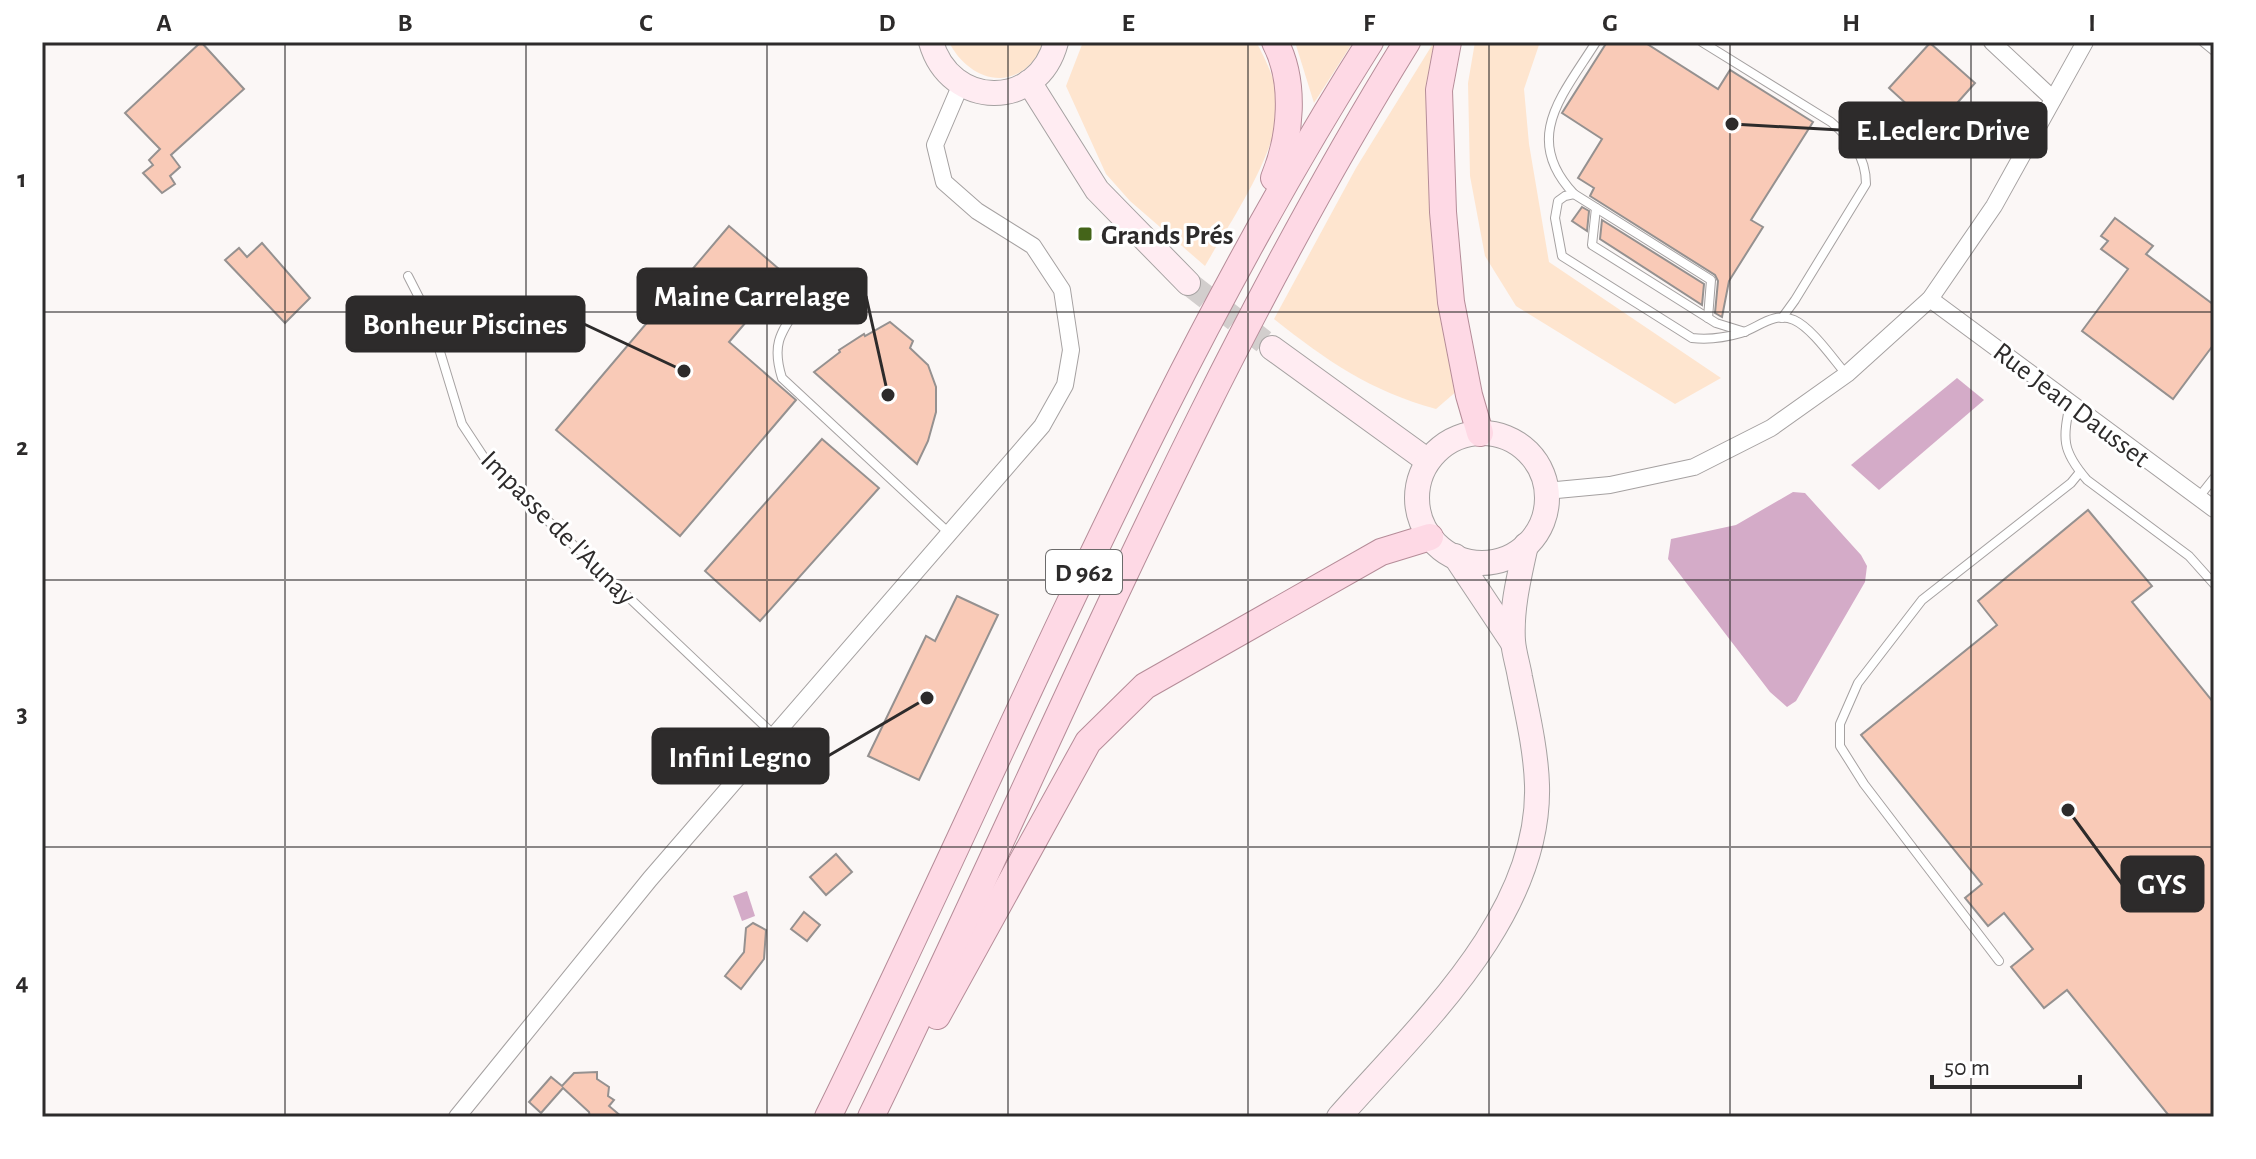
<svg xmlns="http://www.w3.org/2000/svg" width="2256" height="1159" viewBox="0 0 2256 1159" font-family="'Alegreya Sans',sans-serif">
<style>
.green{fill:#fee5cf}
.water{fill:#d4abc8}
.building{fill:#f9cab7;stroke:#959190;stroke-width:2}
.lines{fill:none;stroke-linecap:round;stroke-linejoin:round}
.secondary-tunnel{stroke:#d2cecd;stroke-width:24;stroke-dasharray:24 12;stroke-linecap:butt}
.lane-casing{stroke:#a5a1a1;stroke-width:10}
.street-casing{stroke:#a5a1a1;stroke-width:18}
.secondary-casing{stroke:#a5a1a1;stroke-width:26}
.primary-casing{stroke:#b58c98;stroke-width:28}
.lane{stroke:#fff;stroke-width:8}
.street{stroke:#fff;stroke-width:16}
.secondary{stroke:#ffecf2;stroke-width:24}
.primary{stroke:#fed9e5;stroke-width:26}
.grid{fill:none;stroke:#2d2b2b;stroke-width:2;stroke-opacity:0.55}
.poi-dot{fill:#446419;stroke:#fff;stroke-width:3}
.labels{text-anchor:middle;stroke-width:6;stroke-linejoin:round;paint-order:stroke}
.shield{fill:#fff;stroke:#6c6b6b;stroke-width:2}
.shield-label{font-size:26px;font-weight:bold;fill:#2d2b2b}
.poi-label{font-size:28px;font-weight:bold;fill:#2d2b2b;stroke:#fff;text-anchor:start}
.street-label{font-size:28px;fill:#2d2b2b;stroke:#fff}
.leader{fill:none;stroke:#2d2b2b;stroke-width:3}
.callout-dot{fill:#2d2b2b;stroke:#fff;stroke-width:3}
.callout{fill:#2d2b2b;stroke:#2d2b2b;stroke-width:3}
.callout-label{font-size:30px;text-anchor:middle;font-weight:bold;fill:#fff}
.neatline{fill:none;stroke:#2d2b2b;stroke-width:3}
.grid-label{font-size:26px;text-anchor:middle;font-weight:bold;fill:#2d2b2b}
</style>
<rect width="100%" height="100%" fill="#fbf7f6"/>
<!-- green -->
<g class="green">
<path d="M949,42H1043C1041,54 1035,60 1026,68C998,91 963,71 949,42Z"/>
<path d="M1083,42H1256C1265,57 1282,94 1279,111C1270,165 1232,219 1205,266L1130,201L1106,174L1066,86Z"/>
<path d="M1295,42H1353L1314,103Z"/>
<path d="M1434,42H1440L1458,390L1436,409C1370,391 1327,361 1274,319L1356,168Z"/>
<path d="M1475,42H1540L1524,89L1529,144L1549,262L1721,378L1675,404L1516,306L1485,256L1470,176L1468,83Z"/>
</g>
<!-- water -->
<g class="water">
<path d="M1957,378L1984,400L1879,490L1851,465Z"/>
<path d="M1793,492L1805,493L1861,555L1867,566L1865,582L1796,701L1787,707L1770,692L1668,559L1671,539L1736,525Z"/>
<path d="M747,891L755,916L742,921L733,896Z"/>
</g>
<!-- building -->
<g class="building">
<path d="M201,42L244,89L171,155L180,167L170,176L175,184L162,193L143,173L153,165L149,160L160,149L125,113Z"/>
<path d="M1607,42H1644L1718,89L1730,70L1813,122L1751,220L1763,227L1729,281L1722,317L1715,313L1718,281L1715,275L1590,196L1594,188L1578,178L1602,139L1562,113Z"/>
<path d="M1930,43L1975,83L1934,129L1889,88Z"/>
<path d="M1582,207L1589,211L1587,231L1572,221Z"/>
<path d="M2115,218L2153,246L2146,254L2214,305V344L2173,399L2082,331L2128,269L2101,249L2108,241L2101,236Z"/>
<path d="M1602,220L1704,284L1702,305L1600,239Z"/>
<path d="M729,226L786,275L729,342L796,400L680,536L556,430Z"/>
<path d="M262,243L310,298L285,323L225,260L239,248L247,257Z"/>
<path d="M890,322L913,341L910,348L928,365L936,387V412L928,441L917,464L814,372L840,352L839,350L864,334L865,336Z"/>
<path d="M822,439L879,488L760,621L705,571Z"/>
<path d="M2088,510L2152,586L2132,602L2214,703V1117H2170L2067,990L2044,1008L2011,967L2033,949L2004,913L1988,926L1965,898L1982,884L1861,735L1997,625L1978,601Z"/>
<path d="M957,596L998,615L919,780L868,756L926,636L935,641Z"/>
<path d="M836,854L852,872L826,895L810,877Z"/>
<path d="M804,912L820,925L807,941L791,929Z"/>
<path d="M753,923L766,930L764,959L741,989L725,976L744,952L746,928Z"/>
<path d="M597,1072V1079L609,1087L608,1096L614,1100L609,1106L622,1117H590L589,1112L563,1088L541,1113L529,1102L551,1077L562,1086L574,1073Z"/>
</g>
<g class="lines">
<!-- secondary-tunnel -->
<path class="secondary-tunnel" d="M1188,283L1272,348"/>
<!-- lane casing -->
<g class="lane-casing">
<g id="lane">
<path d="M1596,42C1563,95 1521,138 1574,194L1711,280L1708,318"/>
<path d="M1702,42L1831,122C1851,139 1866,156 1866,184L1795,300L1782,318"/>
<path d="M2203,42L2214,51"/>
<path d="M1965,116L2021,156"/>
<path d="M1574,194L1565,196L1558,201L1555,218L1562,256L1692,338C1710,340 1724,338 1741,333C1758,328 1774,311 1794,320C1812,328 1833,359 1846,374"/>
<path d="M1596,208L1592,245L1716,323L1745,332"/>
<path d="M408,276L430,319L462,424L489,465L774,735"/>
<path d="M797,308C779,335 772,346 782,378L949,533"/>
<path d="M2070,403C2063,439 2061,450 2087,480L2189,556L2214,584"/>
<path d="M2199,497L2214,478"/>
<path d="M1999,961L1864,784L1840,746V724L1858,683L1922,600L2071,483L2080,472"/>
</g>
</g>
<!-- street casing -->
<g class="street-casing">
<g id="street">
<path d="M1992,42L2053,99"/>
<path d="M1930,299L2214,509"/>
<path d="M1546,491L1610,485L1694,467L1771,428L1847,374L1930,299L1994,206L2085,42"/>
<path d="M457,1117L650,879L1042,426L1065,385L1071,350L1062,290L1033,246L977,211L944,182L935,145L961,84"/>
</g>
</g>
<!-- secondary casing -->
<g class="secondary-casing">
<g id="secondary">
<path d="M931,42C950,109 1038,111 1056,42"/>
<path d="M1029,82L1097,190L1188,283"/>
<path d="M1272,348L1428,461"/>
<circle cx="1482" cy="498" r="65"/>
<path d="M1455,556L1513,643"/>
<path d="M1339,1117C1419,1026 1541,916 1537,785C1536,750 1527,712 1520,677C1518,665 1514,653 1513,641C1511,609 1519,577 1526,545"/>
</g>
</g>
<!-- primary casing -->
<g class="primary-casing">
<g id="primary">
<path d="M1448,42L1439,90L1443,212L1451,302L1469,395L1480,433"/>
<path d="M1274,178C1291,137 1296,82 1275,42"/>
<path d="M937,1016L1088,742L1145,686L1381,552L1430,537"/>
<path d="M828,1117C1005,757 1154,382 1370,42"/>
<path d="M871,1117C1046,757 1196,383 1407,42"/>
</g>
</g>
<!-- lane -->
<use href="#lane" class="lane"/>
<!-- street -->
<use href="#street" class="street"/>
<!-- secondary -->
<use href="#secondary" class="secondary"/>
<!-- primary -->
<use href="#primary" class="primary"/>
</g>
<!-- grid -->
<path class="grid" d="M285,42V1117M526,42V1117M767,42V1117M1008,42V1117M1248,42V1117M1489,42V1117M1730,42V1117M1971,42V1117M42,312H2214M42,580H2214M42,847H2214"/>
<!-- markers -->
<rect class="poi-dot" x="1077" y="226" width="16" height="16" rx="4"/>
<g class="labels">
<!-- shield labels -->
<rect class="shield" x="1046" y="550" width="76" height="44" rx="6"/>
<g class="shield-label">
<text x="1084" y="581">D 962</text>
</g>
<!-- poi labels -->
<g class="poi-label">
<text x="1101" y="244">Grands Prés</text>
</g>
<!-- street labels -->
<g class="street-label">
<text transform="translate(2072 404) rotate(37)" y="10">Rue Jean Dausset</text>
<text transform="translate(559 527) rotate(45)" y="10">Impasse de l'Aunay</text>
</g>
</g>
<!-- callouts -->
<path class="leader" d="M1732 124L1840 130M888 395L866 296M684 371L584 324M927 698L828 756M2068 810L2122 884"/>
<g class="callout-dot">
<circle cx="1732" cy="124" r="8"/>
<circle cx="888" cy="395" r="8"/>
<circle cx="684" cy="371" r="8"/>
<circle cx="927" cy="698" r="8"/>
<circle cx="2068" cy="810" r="8"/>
</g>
<g class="callout">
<rect x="1840" y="103" width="206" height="54" rx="8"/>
<rect x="638" y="269" width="228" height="54" rx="8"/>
<rect x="347" y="297" width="237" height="54" rx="8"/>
<rect x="653" y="729" width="175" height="54" rx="8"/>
<rect x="2122" y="857" width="81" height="54" rx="8"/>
</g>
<g class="callout-label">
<text x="1943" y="140">E.Leclerc Drive</text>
<text x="752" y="306">Maine Carrelage</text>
<text x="465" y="334">Bonheur Piscines</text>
<text x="740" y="767">Infini Legno</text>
<text x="2162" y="894">GYS</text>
</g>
<!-- border -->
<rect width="2256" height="1159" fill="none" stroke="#ffffff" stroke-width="88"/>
<!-- scale -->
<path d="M1932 1075v12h148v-12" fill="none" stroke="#2d2b2b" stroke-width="4"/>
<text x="1944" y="1075" font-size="24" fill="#2d2b2b" stroke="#ffffff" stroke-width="6" paint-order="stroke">50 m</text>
<rect x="44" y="44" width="2168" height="1071" class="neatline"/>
<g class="grid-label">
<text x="164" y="31">A</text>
<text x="405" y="31">B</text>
<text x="646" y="31">C</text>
<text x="887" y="31">D</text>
<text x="1128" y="31">E</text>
<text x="1369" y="31">F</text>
<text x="1610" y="31">G</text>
<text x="1851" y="31">H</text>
<text x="2092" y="31">I</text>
<text x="22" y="187">1</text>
<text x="22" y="455">2</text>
<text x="22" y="722">3</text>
<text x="22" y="990">4</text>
</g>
</svg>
